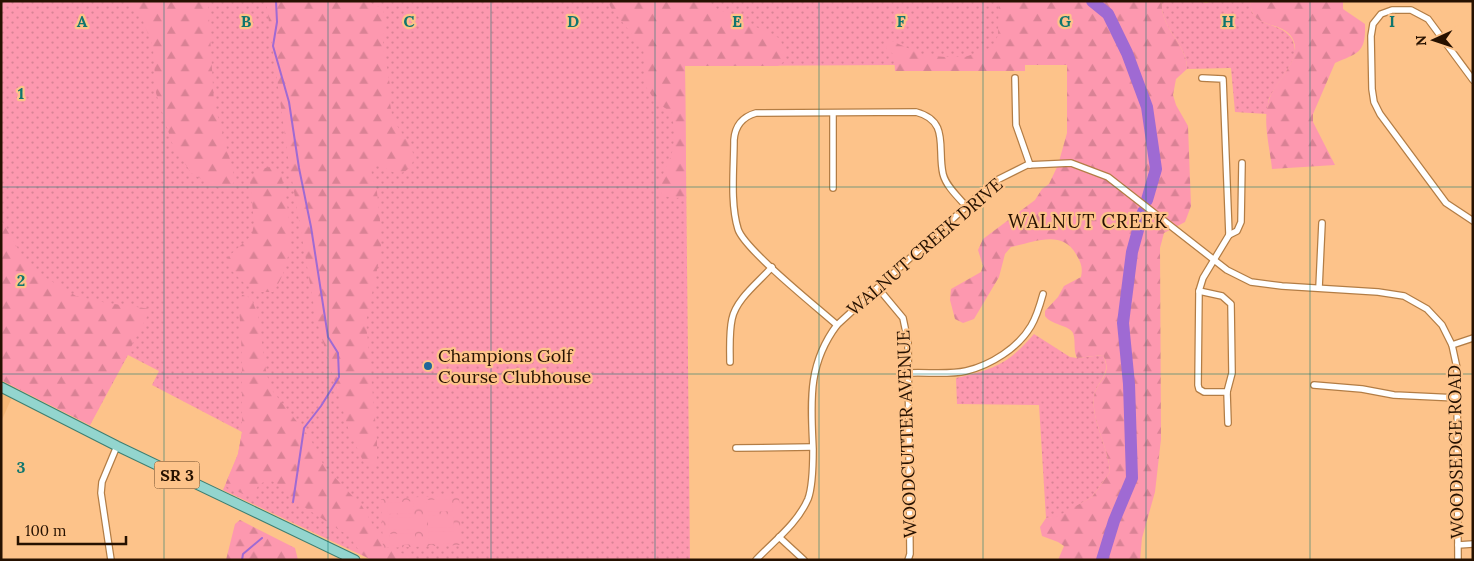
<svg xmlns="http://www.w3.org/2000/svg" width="1474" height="561" viewBox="0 0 1474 561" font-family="Lora,serif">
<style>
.built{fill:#f7b878}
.grass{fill:url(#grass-dots)}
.forest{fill:url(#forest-firs)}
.park{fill:url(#park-crowns)}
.garden{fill:#fd98af}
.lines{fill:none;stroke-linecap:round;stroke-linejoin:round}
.stream{stroke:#9f6ad3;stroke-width:2}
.river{stroke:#9f6ad3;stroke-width:12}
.street-casing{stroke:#b37d45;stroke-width:8}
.primary-casing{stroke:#3e7e70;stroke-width:11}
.street{stroke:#fff;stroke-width:5.5}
.primary{stroke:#93d5ce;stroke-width:9}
.grid{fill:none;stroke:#0f766e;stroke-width:1;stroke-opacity:0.55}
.poi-dot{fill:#20669a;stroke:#fdc38a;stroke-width:2}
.labels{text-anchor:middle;stroke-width:4.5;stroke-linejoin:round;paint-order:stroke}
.shield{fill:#fdc38a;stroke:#664629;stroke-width:1}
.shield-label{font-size:16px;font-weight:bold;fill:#261100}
.street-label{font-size:18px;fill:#261100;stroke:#fdc38a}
.poi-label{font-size:18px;fill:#261100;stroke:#fdc38a;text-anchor:start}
.neighbourhood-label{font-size:19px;letter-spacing:1px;fill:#261100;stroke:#fdc38a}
.grid-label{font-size:16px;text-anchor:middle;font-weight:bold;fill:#0f766e;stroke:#fdc38a;stroke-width:4.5;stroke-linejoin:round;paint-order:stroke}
</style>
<defs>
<pattern id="grass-dots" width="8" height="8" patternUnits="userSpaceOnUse" patternTransform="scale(1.25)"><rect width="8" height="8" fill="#fd98af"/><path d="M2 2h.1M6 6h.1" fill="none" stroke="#d98295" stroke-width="1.8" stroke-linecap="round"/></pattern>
<pattern id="forest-firs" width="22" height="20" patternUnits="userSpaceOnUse" patternTransform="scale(1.25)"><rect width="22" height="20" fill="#fd98af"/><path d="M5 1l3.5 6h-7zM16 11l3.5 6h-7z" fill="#d98295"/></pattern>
<pattern id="park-crowns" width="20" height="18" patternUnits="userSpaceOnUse" patternTransform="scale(1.25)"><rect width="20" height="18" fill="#fd98af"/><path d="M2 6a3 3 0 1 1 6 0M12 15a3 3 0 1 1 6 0" fill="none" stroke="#d98295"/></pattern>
</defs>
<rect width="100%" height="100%" fill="#fdc38a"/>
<!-- built -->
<path class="built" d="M1,380L16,388L1,422Z"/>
<!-- grass -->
<g class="grass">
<path d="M1,1H1067V65H1025V71H895V65L685,66L690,560H372L223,490L238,454L242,432L152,385L159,371L128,355L90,425L1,380Z"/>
<path d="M1162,1H1199L1206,3L1214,1H1251C1248,33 1294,17 1295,51C1296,62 1274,87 1269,99C1268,103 1267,109 1267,114L1235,112L1231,68L1187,69C1188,44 1159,28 1162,1Z"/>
<path d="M1034,334L1070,357L1077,358L1103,355C1113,376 1096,380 1094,397C1091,420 1109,448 1110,472L1092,497L1058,517L1046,518L1039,405L957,404L956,378C995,369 1008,364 1034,334Z"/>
</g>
<!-- forest -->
<g class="forest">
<path d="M126,1H208L214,103L233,170L234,182L228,190L213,186L191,173L172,143L156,93L153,47L143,21Z"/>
<path d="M266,1H367C372,4 380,6 383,11C388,19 383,33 383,42C383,54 388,68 389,80C391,88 390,96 390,103C391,109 392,117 395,122C401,135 424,154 408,169C397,179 388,169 378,163L374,164L371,168L372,176L377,192L381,230V251L366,322L377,440V461L374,468L364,463L349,431L316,318L288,157Z"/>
<path d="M608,1H707L716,8L779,38L785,49L786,60L778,66H685L686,197L676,198L662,196C656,177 670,166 673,148C675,136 674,123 671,112L656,102L644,84L645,62L643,48L611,8Z"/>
<path d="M999,1H1162C1159,28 1188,44 1187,69L1176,79L1173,95L1176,105L1188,126L1191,206L1185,222L1164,233L1160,248L1161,439L1155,492L1142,538L1140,560H1058L1064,546L1058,542L1042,536L1040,527L1046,518L1058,516L1092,497L1110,472C1109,448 1091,420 1094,397C1096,380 1114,376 1103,355L1077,358C1073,350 1076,341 1073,333C1069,325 1051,325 1045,316V311L1058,297L1064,286L1081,277C1083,267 1081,263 1076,254C1062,229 1034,242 1011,247L1005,254L999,277L974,319L963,323L955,319L950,300L951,289L981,272L983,266L978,250L983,239L1035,200L1042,189L1049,184L1058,165L1067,133V65H1025V71H895L894,55L886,48L887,41H892L923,55L945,57H965L993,47L998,35Z"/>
<path d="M1251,1H1343V9L1365,24C1366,53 1358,53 1335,63L1313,114V122L1335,165L1272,169C1270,148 1262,121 1269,100C1274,83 1301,61 1294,42C1287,19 1248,31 1251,1Z"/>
<path d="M274,166C283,174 283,183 285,194C292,227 294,263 273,292H261L244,283L229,268L228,257L252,235L254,222L250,182L256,170Z"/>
<path d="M1,220L24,259L33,270L76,296L107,303L151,309L90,425L1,380Z"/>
<path d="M242,295H246L252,300L258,315L266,371L271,389L310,438L324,466L362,506L383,542V548H390L417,560H372L362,555L349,536L290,498L280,485L270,480L259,484L254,494L248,496L227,487L226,483L238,454L242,432V356L239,305Z"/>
<path d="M240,520L295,548L298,560H226L235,524Z"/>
</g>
<!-- park -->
<path class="park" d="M459,495L461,545L383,548L381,499Z"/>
<!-- garden -->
<g class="garden">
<path d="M452,499L453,511L427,512V500Z"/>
<path d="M413,501L414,513L388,514L387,503Z"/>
<path d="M453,515L454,527L428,528V516Z"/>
<path d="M414,517V529L389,530L388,518Z"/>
<path d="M454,531V543L429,544L428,532Z"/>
<path d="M415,533V544L390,546L389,534Z"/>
</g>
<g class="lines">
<!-- stream -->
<g class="stream">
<path d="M276,1L277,22L273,46L289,102L299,168L311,227L328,337L338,353L339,377L321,406L304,428L293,502"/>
<path d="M242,560L243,554L262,538"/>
</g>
<!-- river -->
<g class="river">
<path d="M1092,1L1108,14L1127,53L1147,107L1156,169L1147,200"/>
<path d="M1102,560L1114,521L1132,478L1129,384L1123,323L1132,252L1143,212"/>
</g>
<!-- street casing -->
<g class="street-casing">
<g id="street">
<path d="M1015,78L1016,125L1030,165"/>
<path d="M1202,78L1223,79L1229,235L1203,278L1199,291L1198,385L1199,389L1204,392H1227"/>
<path d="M1473,80L1428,19L1411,10H1392L1381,14L1373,24L1371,36L1372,89L1374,102L1380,114L1446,203L1473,221"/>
<path d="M833,113V188"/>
<path d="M1229,235L1237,231L1241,222L1242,163"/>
<path d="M878,288L903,318L908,342L910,554L908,560"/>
<path d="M1319,288L1322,223"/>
<path d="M1199,291L1222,296L1231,304L1232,373L1227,392L1228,423"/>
<path d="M837,325C818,308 744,249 738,229C730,203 734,168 734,140C735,126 742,117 756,113L916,112C950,121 937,148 943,174C946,186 958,197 966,206"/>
<path d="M1452,345L1473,338"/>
<path d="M730,362C730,348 729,333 732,319C736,299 759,282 772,267"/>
<path d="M909,373C927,372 948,375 966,371C991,365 1018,348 1031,326C1037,316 1040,305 1043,294"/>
<path d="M1314,385L1362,389L1394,395L1457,398"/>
<path d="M736,448L812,447"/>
<path d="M779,537L804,560"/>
<path d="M1458,545L1473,544"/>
<path d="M111,560L101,493L102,482L117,446"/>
<path d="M756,560C775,540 797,524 808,499C813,486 813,463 813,449C811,402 807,365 837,325L993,182L1027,165L1071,163L1108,177L1227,270L1251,282L1282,286L1378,292L1404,296L1427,309L1442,325L1452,345L1457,368L1458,560"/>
</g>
</g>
<!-- primary casing -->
<g class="primary-casing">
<path id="primary" d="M1,387L117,446L355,560"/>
</g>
<!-- street -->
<use href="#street" class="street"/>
<!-- primary -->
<use href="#primary" class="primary"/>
</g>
<!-- grid -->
<path class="grid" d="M164,1V560M328,1V560M491,1V560M655,1V560M819,1V560M983,1V560M1146,1V560M1310,1V560M1,187H1473M1,374H1473"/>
<!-- markers -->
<circle class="poi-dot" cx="428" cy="366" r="5"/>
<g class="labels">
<!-- shield labels -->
<rect class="shield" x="154.5" y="461.5" width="45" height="27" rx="4"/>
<g class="shield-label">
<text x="177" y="481">SR 3</text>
</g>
<!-- street labels -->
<g class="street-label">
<text transform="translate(925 247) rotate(-41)" y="6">WALNUT CREEK DRIVE</text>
<text transform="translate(907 434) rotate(-92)" y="6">WOODCUTTER AVENUE</text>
<text transform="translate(1456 452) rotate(-91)" y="6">WOODSEDGE ROAD</text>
</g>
<!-- poi labels -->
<g class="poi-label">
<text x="438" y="362">Champions Golf<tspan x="438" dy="21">Course Clubhouse</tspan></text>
</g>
<!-- neighbourhood labels -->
<g class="neighbourhood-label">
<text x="1088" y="228">WALNUT CREEK</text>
</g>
</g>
<g class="grid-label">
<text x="82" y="27">A</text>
<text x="246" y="27">B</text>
<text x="409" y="27">C</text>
<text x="573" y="27">D</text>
<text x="737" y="27">E</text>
<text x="901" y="27">F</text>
<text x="1065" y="27">G</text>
<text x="1228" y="27">H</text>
<text x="1392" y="27">I</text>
<text x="21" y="99">1</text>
<text x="21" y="286">2</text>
<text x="21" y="473">3</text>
</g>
<!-- border -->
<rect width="1474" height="561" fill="none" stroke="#261100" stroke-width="5"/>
<!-- north arrow -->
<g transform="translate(1434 40) rotate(267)" stroke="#fdc38a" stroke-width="4" paint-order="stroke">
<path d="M0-4L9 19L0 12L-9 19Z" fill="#261100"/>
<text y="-8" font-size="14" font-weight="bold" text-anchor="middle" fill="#261100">N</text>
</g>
<!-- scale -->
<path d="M18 536v8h108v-8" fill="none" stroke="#261100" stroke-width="2.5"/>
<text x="25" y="536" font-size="15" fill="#261100" stroke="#fdc38a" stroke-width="4" paint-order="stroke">100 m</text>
</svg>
